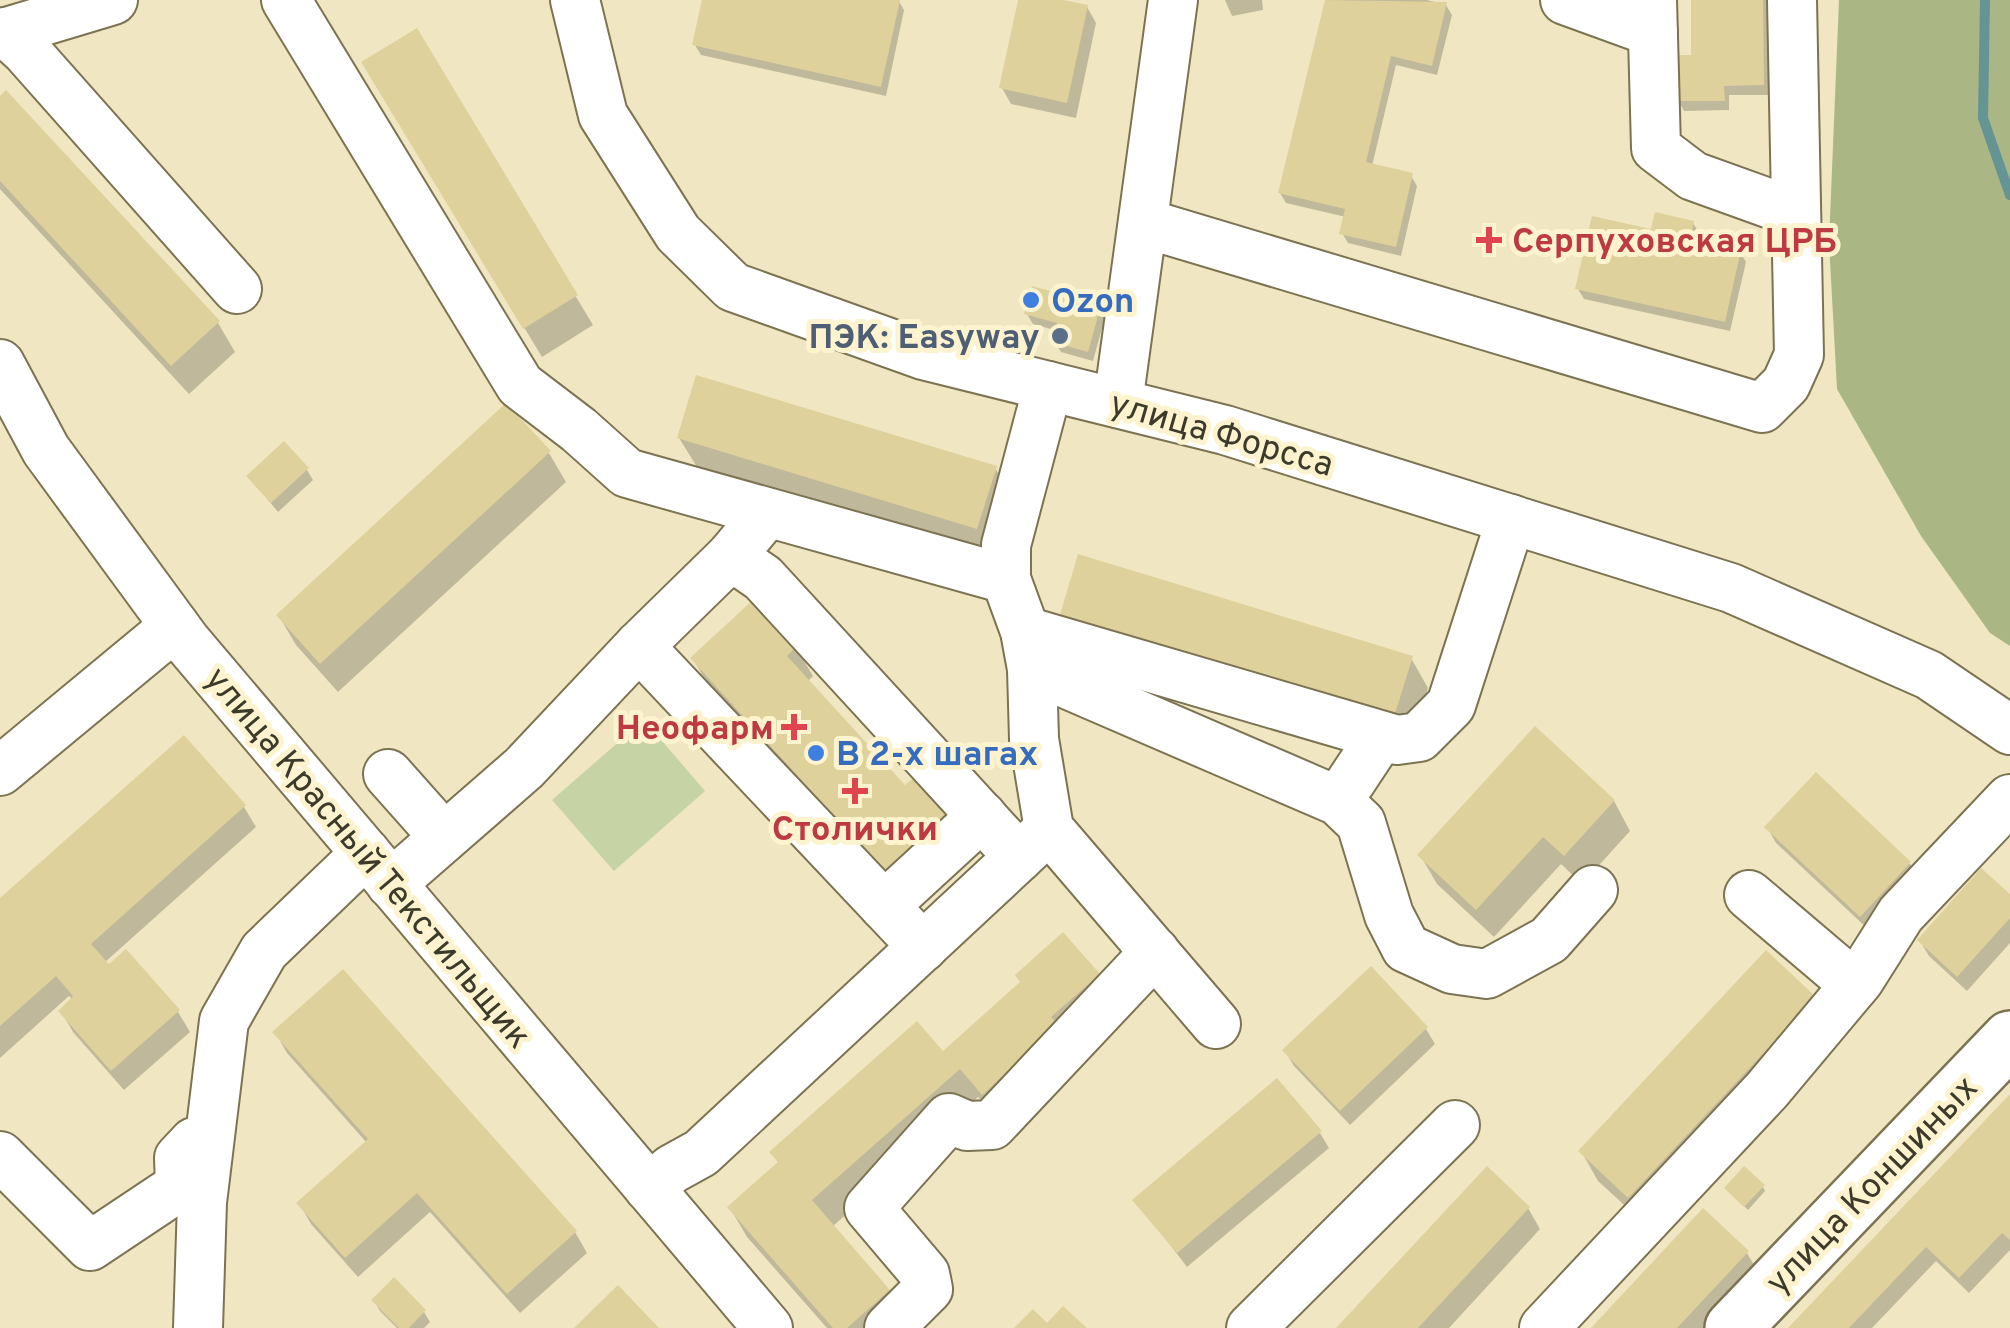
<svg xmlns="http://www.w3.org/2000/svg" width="2010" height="1328" viewBox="0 0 2010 1328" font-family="Overpass,sans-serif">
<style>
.green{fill:#c6d3a5}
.forest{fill:#aab784}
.shadow{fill:#0003}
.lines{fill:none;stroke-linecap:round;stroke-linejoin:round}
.stream{stroke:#649493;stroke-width:10}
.building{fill:#ded19b}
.minor-casing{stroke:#7c7352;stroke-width:52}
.major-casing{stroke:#7c7352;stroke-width:60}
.minor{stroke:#fff;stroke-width:48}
.major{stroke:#fff;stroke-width:55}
.health-dot{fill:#e0444e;stroke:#fdf4cf;stroke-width:4}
.shop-dot{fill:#3f7fe0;stroke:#fdf4cf;stroke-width:4}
.service-dot{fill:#5c6f8a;stroke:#fdf4cf;stroke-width:4}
.labels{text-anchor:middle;stroke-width:10;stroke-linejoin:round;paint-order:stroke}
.health-label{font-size:35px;font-weight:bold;fill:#be3a42;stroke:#fdf4cf;text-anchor:start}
.shop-label{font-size:35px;font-weight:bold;fill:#366cbe;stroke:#fdf4cf;text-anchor:start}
.service-label{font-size:35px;font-weight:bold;fill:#4e5e75;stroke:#fdf4cf;text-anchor:end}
.street-label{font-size:35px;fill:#3d3a2b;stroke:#fdf4cf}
</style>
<rect width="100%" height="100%" fill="#f0e7c2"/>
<!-- green -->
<path class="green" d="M644,720L705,791L614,871L552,800Z"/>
<!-- forest -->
<path class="forest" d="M1839,0H2010V646L1990,633L1921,536L1837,389L1829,242Z"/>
<!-- shadow -->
<g class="shadow">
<path d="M705,0H898L904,10L886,96L701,55L695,45Z"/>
<path d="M1020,0H1051L1087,7L1096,23L1076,118L1011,104L1002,88Z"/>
<path d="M1225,0H1262L1263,10L1232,16Z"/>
<path d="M1328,0H1427L1446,5L1452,15L1437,75L1396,65L1372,166L1411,176L1417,186L1401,256L1348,243L1342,233L1346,217L1286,203L1280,193Z"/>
<path d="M1694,0H1768V95H1729V110L1684,111L1678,100L1694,58Z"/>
<path d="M416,32L593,325L542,357L381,92Z"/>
<path d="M0,99L218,323L235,352L189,394L0,189Z"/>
<path d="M1693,223L1699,233L1697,242L1740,252L1746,262L1730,331L1584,299L1578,289L1653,232Z"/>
<path d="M1100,307L1105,317L1093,361L1061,352L1055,342L1058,331L1033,324L1027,314Z"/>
<path d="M506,406L549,453L566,482L338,692L296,645L279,616Z"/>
<path d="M679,438L995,468L1012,497L994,558L697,467Z"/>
<path d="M307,470L313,480L278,512L249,477Z"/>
<path d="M796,647L813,676L807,682L913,911L710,688L693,659Z"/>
<path d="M1079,647L1411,658L1428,688L1410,748Z"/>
<path d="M183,738L244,807L256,827L104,963L178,1012L190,1032L124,1090L73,1032L61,1011L73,1000L69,996L0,1058V902Z"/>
<path d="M1614,801L1630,831L1582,884L1561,864L1494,937L1437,884L1420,855Z"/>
<path d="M1767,827L1910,864L1919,879L1870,931L1776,843Z"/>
<path d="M2010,897V943L1967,991L1929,956L1920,941Z"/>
<path d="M1767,954L1831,1028L1646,1225L1598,1181L1581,1151Z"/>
<path d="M1098,976L1115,1005L1000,1122L978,1097L832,1227L888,1291L905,1320L896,1328H827L747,1237L730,1208L779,1164L772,1152L943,1054L1022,983Z"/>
<path d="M1426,1029L1435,1044L1350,1125L1294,1066L1285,1051Z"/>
<path d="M275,1032L575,1232L587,1253L520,1313L430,1212L358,1277L311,1224L299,1203L367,1143L287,1053Z"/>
<path d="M2010,1097V1250L1969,1293L1936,1261L1872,1328H1791Z"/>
<path d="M1320,1133L1329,1148L1187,1267L1136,1200Z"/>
<path d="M1763,1187L1765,1191L1748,1210L1730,1192Z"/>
<path d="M1528,1208L1540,1229L1449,1328H1340Z"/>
<path d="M1747,1253L1764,1282L1721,1328H1595Z"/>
<path d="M394,1281L424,1312L430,1322L424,1328H397L380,1311L374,1301Z"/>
</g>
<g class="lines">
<!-- stream -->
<path class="stream" d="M1985,0L1983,118L2010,195"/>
</g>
<!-- building -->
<g class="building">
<path d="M702,0H900L881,87L692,45Z"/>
<path d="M1018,0H1063L1088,5L1067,103L999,88Z"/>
<path d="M1325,0L1447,2L1432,66L1391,56L1366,162L1413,173L1396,247L1339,234L1345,209L1278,193Z"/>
<path d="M1691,0H1763L1764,85L1724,86L1725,101H1676V55H1691Z"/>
<path d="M417,28L578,295L523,329L361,62Z"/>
<path d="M6,90L220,321L171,366L0,181V96Z"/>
<path d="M1655,212L1694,221L1691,238L1741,250L1725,322L1575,289L1592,216L1651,229Z"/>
<path d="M1032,286L1101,305L1088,352L1052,342L1057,323L1024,314Z"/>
<path d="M696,375L997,466L977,529L677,438Z"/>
<path d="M506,403L551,451L320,664L276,615Z"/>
<path d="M284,441L309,468L271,503L246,476Z"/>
<path d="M1078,554L1413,656L1393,720L1059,618Z"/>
<path d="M755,598L798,645L787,656L905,785L917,775L961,822L895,883L690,658Z"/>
<path d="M1535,726L1615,800L1564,856L1543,837L1476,910L1417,855Z"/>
<path d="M184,735L246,805L91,944L109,964L126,949L180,1010L111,1071L58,1011L73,996L56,976L0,1026V898Z"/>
<path d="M1816,772L1911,862L1860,917L1764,827Z"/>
<path d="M1981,868L2010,894V918L1957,977L1917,940Z"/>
<path d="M1063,932L1100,974L1051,1017L1059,1026L982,1095L960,1069L812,1200L890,1290L847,1328H833L727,1207L778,1162L769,1152L917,1021L943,1051L1020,982L1015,975Z"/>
<path d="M1766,950L1816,997L1628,1198L1578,1151Z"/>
<path d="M1371,966L1428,1027L1340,1111L1282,1050Z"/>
<path d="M343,969L577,1231L507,1294L417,1193L345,1258L296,1203L368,1139L272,1032Z"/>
<path d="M1277,1078L1322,1131L1177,1253L1132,1200Z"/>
<path d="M2010,1094V1240L2002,1233L1959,1278L1926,1247L1849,1328H1788Z"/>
<path d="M1487,1166L1530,1207L1418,1328H1336Z"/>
<path d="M1744,1166L1765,1185L1744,1207L1724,1188Z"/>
<path d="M1703,1208L1749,1251L1677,1328H1591Z"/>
<path d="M394,1277L426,1310L409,1328H399L371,1300Z"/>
<path d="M618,1285L659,1328H574Z"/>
<path d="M1063,1306L1087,1328H1014L1033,1309L1047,1323Z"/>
</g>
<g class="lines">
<!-- minor casing -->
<g class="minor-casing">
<g id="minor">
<path d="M286,0L520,385L579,430L627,473L1006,579"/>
<path d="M575,0L603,115L678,233L733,287L923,355L1225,430L1731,588L1929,675L2010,730"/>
<path d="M1565,0L1653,32"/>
<path d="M1652,0L1656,148L1693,176L1796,213"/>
<path d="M5,32L26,51L237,289"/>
<path d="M0,34L113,0"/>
<path d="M1144,223L1762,408L1786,384L1799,355L1792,0"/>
<path d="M0,364L46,450L186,641L768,1328"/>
<path d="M1048,386L1006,545V579L1025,631L1032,669L1034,739L1049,829L1216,1024"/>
<path d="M1118,403L1173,0"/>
<path d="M731,556L763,578L1019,857"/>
<path d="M1025,631L1397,740L1419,737L1451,705L1511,519"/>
<path d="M639,646L923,947"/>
<path d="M1032,669L1338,801L1361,823L1389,915L1406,948L1452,969L1487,974L1549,940L1593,890"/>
<path d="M0,771L175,626"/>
<path d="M388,774L444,837"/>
<path d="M1338,801L1381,736"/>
<path d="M391,884L524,768L639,646L731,556L767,513"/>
<path d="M1749,895L1855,985"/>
<path d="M884,906L982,816"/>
<path d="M0,1156L90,1246L180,1186L179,1158L194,1142"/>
<path d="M649,1188L672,1169L701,1153L1049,829"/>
<path d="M198,1328L202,1202L224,1021L264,951L366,853"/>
<path d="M889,1328L928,1289L925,1274L869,1208L949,1118L967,1126L992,1125L1155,952"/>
<path d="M1251,1328L1455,1125"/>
<path d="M1544,1328L1767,1090L1860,979L1901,914L2010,799"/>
</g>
</g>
<!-- major casing -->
<g class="major-casing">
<path id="major" d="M1733,1328L2010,1039"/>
</g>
<!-- minor -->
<use href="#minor" class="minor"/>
<!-- major -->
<use href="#major" class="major"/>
</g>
<!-- markers -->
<g class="health-dot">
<path d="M1484 225h10v10h10v10h-10v10h-10v-10h-10v-10h10z"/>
<path d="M789 712h10v10h10v10h-10v10h-10v-10h-10v-10h10z"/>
<path d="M850 776h10v10h10v10h-10v10h-10v-10h-10v-10h10z"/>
</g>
<g class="shop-dot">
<circle cx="1031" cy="300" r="10"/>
<circle cx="816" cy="753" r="10"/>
</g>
<circle class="service-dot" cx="1060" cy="336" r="10"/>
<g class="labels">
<!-- health labels -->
<g class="health-label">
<text x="1512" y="252">Серпуховская ЦРБ</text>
<text x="774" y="739" text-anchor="end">Неофарм</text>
<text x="855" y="840" text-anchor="middle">Столички</text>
</g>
<!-- shop labels -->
<g class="shop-label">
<text x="1051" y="312">Ozon</text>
<text x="836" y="765">В 2-х шагах</text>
</g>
<!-- service labels -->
<g class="service-label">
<text x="1040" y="348">ПЭК: Easyway</text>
</g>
<!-- street labels -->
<g class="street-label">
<text transform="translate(1222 433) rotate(16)" y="12">улица Форсса</text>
<text transform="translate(369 857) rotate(50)" y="12">улица Красный Текстильщик</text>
<text transform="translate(1871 1184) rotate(-46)" y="12">улица Коншиных</text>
</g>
</g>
</svg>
